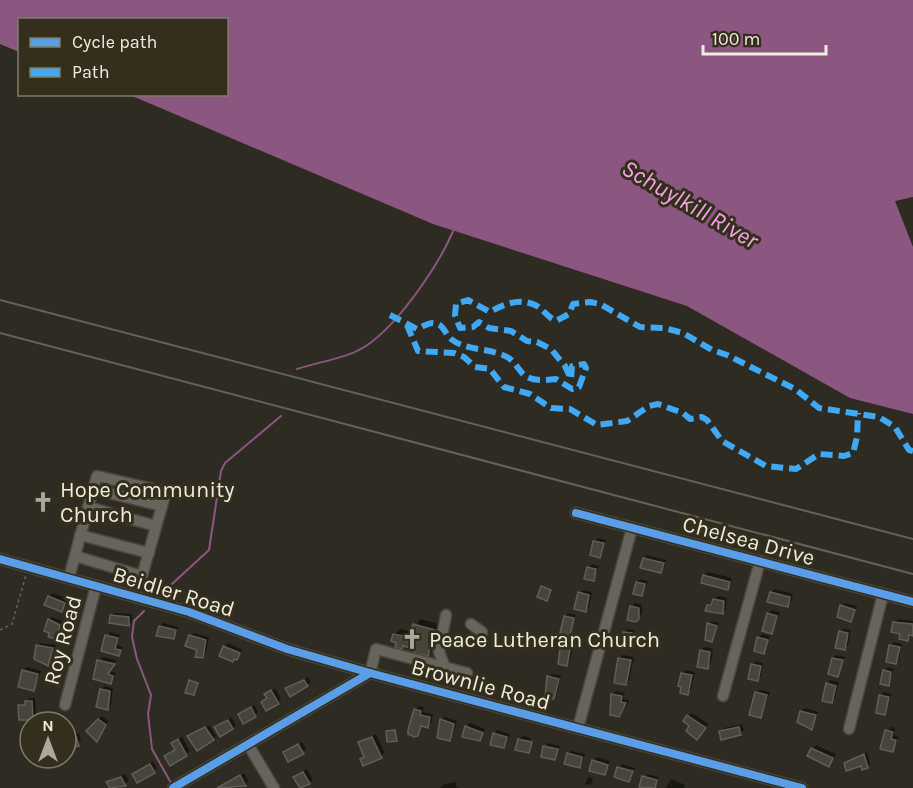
<svg xmlns="http://www.w3.org/2000/svg" width="913" height="788" viewBox="0 0 913 788" font-family="Karla,sans-serif">
<style>
.water{fill:#8b5680}
.shadow{fill:#0007}
.lines{fill:none;stroke-linecap:round;stroke-linejoin:round}
.stream{stroke:#8b5680;stroke-width:2}
.building{fill:#46443b;stroke:#605e55;stroke-width:1.5}
.minor-casing{stroke:#49473e;stroke-width:13}
.path{stroke:#65635c;stroke-width:1.5;stroke-dasharray:3 3;stroke-linecap:butt}
.minor{stroke:#66645c;stroke-width:10}
.rail{stroke:#646259;stroke-width:2}
.quiet{stroke:#3fa9f5;stroke-width:6;stroke-dasharray:12 6;stroke-linecap:butt}
.cycleway-casing{stroke:#342f1c;stroke-width:11}
.cycleway{stroke:#5a9eea;stroke-width:8}
.labels{text-anchor:middle;stroke-width:6;stroke-linejoin:round;paint-order:stroke}
.poi-label{font-size:22px;fill:#efece0;stroke:#342f1c;text-anchor:start}
.street-label{font-size:22px;fill:#efece0;stroke:#342f1c}
.water-label{font-size:24px;font-style:italic;fill:#f6a2e6;stroke:#342f1c}
</style>
<rect width="100%" height="100%" fill="#2e2c22"/>
<!-- water -->
<path class="water" d="M0,0H913V197L895,201L913,247V414L850,398L687,306L433,224L130,95L226,94V20H20L19,52L0,44Z"/>
<!-- shadow -->
<g class="shadow">
<path d="M598,538L606,540L600,556L594,542Z"/>
<path d="M647,555L666,560L664,568L661,571L644,559Z"/>
<path d="M592,564L599,566L593,579L588,568Z"/>
<path d="M708,572L732,578L731,585L727,589L705,575Z"/>
<path d="M641,579L648,581L642,595L637,582Z"/>
<path d="M775,589L793,594L791,601L788,605L771,593Z"/>
<path d="M583,590L592,592L589,607L585,610L579,593Z"/>
<path d="M53,593L68,599L61,610L49,597Z"/>
<path d="M718,596L727,598L726,609L723,613L708,605Z"/>
<path d="M635,603L642,605V614L635,621L632,607Z"/>
<path d="M845,603L857,606L856,609L843,605Z"/>
<path d="M772,610L780,612L772,632L768,613Z"/>
<path d="M115,613L132,614V621L128,625L111,616Z"/>
<path d="M569,613L576,615L570,633L565,616Z"/>
<path d="M52,617L63,621L56,637L49,620Z"/>
<path d="M420,619L440,624L433,649L428,655L417,648L405,645L402,648L394,635L400,629L412,631Z"/>
<path d="M898,619L913,621V634L907,639L895,623Z"/>
<path d="M712,621L719,623L712,640L709,624Z"/>
<path d="M163,623L179,627L174,637L160,626Z"/>
<path d="M628,629L635,630L629,644L624,632Z"/>
<path d="M843,629L851,630L848,645L844,648L840,632Z"/>
<path d="M110,632L120,635L117,645L123,647L119,654L103,650Z"/>
<path d="M194,633L209,637L206,653L202,657L190,636Z"/>
<path d="M762,634L770,636L764,652L759,638Z"/>
<path d="M566,640L574,642L570,661L566,664L562,643Z"/>
<path d="M894,642L902,644L899,659L896,662L891,646Z"/>
<path d="M41,643L56,645L48,664L38,646Z"/>
<path d="M228,643L243,650L232,661L225,647Z"/>
<path d="M705,647L713,649L711,663L707,667L701,650Z"/>
<path d="M623,655L634,657L629,680L625,684L619,658Z"/>
<path d="M837,655L845,657L838,676L833,658Z"/>
<path d="M102,657L117,660L110,671L116,673L111,682L94,678Z"/>
<path d="M756,661L763,663L761,676L757,679L752,665Z"/>
<path d="M27,667L41,671L33,690L23,671Z"/>
<path d="M888,667L894,669L888,684L884,671Z"/>
<path d="M686,670L695,672L691,690L688,693L682,674Z"/>
<path d="M552,674L561,675L557,694L554,698L548,677Z"/>
<path d="M308,677L311,682L307,685L287,689Z"/>
<path d="M830,680L839,682L835,698L832,702L827,684Z"/>
<path d="M105,686L113,688L111,705L108,708L102,689Z"/>
<path d="M275,688L281,699L278,703L262,702L268,698L266,694Z"/>
<path d="M760,690L770,692L761,717L756,693Z"/>
<path d="M616,691L625,693L623,699L629,700L627,706L618,715L613,694Z"/>
<path d="M884,692L892,694L885,713L881,696Z"/>
<path d="M30,698H35L36,715L32,718L20,706Z"/>
<path d="M254,705L258,712L255,716L240,715Z"/>
<path d="M419,706L424,707L423,712L433,714L431,723L428,726L422,725L417,734L415,710Z"/>
<path d="M805,708L818,712L811,728L805,727L801,712Z"/>
<path d="M692,713L708,724L701,734L688,716Z"/>
<path d="M102,716L108,721L100,737L88,731Z"/>
<path d="M231,717L236,725L232,728L220,724Z"/>
<path d="M445,717L457,721L450,740L441,720Z"/>
<path d="M470,723L485,729L481,737L466,727Z"/>
<path d="M742,724L744,730L740,734L720,732L724,728Z"/>
<path d="M209,725L216,736L213,739L189,736Z"/>
<path d="M890,727L895,728L894,735L899,737L892,750L882,748Z"/>
<path d="M497,730L510,734L504,747L494,734Z"/>
<path d="M79,733L81,741L66,748V737Z"/>
<path d="M376,734L385,754L364,764L362,759L365,755L360,742Z"/>
<path d="M523,736L531,738L529,751L519,739Z"/>
<path d="M182,737L190,751L171,764L166,756L176,749L177,740Z"/>
<path d="M302,742L306,749L303,753H284Z"/>
<path d="M548,743L560,746L554,759L545,747Z"/>
<path d="M816,745L836,754L829,766L812,749Z"/>
<path d="M571,751L585,754L579,766L568,754Z"/>
<path d="M867,752L870,764L867,767L845,763Z"/>
<path d="M597,757L610,761L604,773L593,761Z"/>
<path d="M153,761L157,768L154,771L134,774Z"/>
<path d="M622,764L635,768L629,780L616,776Z"/>
<path d="M307,769L313,780L309,783L295,777Z"/>
<path d="M244,773L248,781L245,785L239,788H218Z"/>
<path d="M125,774L129,781L119,788H112L108,782Z"/>
<path d="M647,774L659,777L655,788L641,786Z"/>
<path d="M588,777L593,778L591,785L585,784Z"/>
<path d="M671,779L685,785L684,788H666Z"/>
<path d="M456,782V787L460,788H440L444,784Z"/>
</g>
<g class="lines">
<!-- stream -->
<g class="stream">
<path d="M297,369C315,363 345,358 359,350C394,332 439,265 454,229"/>
<path d="M161,594L209,550L221,471L225,463L281,416"/>
<path d="M144,611L134,621L132,637L137,659L151,695L148,714L152,749L171,783"/>
</g>
</g>
<!-- building -->
<g class="building">
<path d="M593,541L604,543L600,558L590,555Z"/>
<path d="M643,558L664,563L661,573L640,568Z"/>
<path d="M587,567L596,569L594,581L584,579Z"/>
<path d="M703,575L730,582L728,590L701,583Z"/>
<path d="M636,582L645,584L642,596L633,594Z"/>
<path d="M541,586L551,590L547,601L537,597Z"/>
<path d="M578,592L589,595L586,612L574,609Z"/>
<path d="M770,592L790,597L788,607L767,602Z"/>
<path d="M48,596L65,603L62,612L44,605Z"/>
<path d="M713,599L724,601L723,614L705,611L707,605H711Z"/>
<path d="M840,605L855,610L851,622L837,617Z"/>
<path d="M630,606L639,608V619L636,622L627,620Z"/>
<path d="M767,613L777,616L772,634L762,631Z"/>
<path d="M110,615L129,617V626L109,623Z"/>
<path d="M564,616L574,618L570,635L560,633Z"/>
<path d="M48,619L60,625L56,639L48,637L49,633L44,631Z"/>
<path d="M893,622L913,624V636L909,635L908,641L899,639L900,634L891,632Z"/>
<path d="M707,623L717,626L712,642L705,640Z"/>
<path d="M413,624L435,630L428,656L414,653L415,649L403,646L402,649L395,648L396,643L391,641L393,634L409,637Z"/>
<path d="M159,626L176,630L174,639L156,636Z"/>
<path d="M839,631L848,633L845,650L835,648Z"/>
<path d="M623,632L632,633L629,645L620,644Z"/>
<path d="M105,635L118,638L115,649L121,650L119,656L101,651Z"/>
<path d="M189,635L206,640L203,658L195,657L197,650L185,646Z"/>
<path d="M757,637L768,640L764,654L754,651Z"/>
<path d="M561,642L571,645L567,666L558,664Z"/>
<path d="M36,645L53,648L48,666L34,659Z"/>
<path d="M889,645L900,647L896,664L886,662Z"/>
<path d="M223,646L240,653L237,660L234,659L233,662L219,656Z"/>
<path d="M700,650L710,652L708,669L697,667Z"/>
<path d="M618,658L631,660L626,685L614,683Z"/>
<path d="M832,658L843,660L838,677L828,674Z"/>
<path d="M97,660L115,664L108,674L113,676L111,684L93,679Z"/>
<path d="M751,664L761,666L758,681L748,679Z"/>
<path d="M22,670L38,674L34,691L18,687Z"/>
<path d="M883,670L891,672L889,686L880,684Z"/>
<path d="M681,673L692,675L688,695L680,693L681,687L678,686Z"/>
<path d="M547,676L559,679L554,699L545,698Z"/>
<path d="M189,680L198,683L194,695L185,693Z"/>
<path d="M304,680L308,686L290,697L285,688Z"/>
<path d="M826,683L836,686L832,703L822,701Z"/>
<path d="M100,689L110,691L108,710L96,707Z"/>
<path d="M271,690L279,704L266,711L261,702L267,698L264,694Z"/>
<path d="M755,692L767,695L761,718L749,715Z"/>
<path d="M611,694L622,696L621,702L626,703L619,717L610,715Z"/>
<path d="M879,695L889,697L885,715L876,713Z"/>
<path d="M25,701H32L33,720H19L18,705H25Z"/>
<path d="M251,707L256,717L243,724L238,714Z"/>
<path d="M414,709L421,711L420,715L430,717L428,728L421,726L418,736L414,737L408,734V730Z"/>
<path d="M800,711L816,715L812,730L797,722Z"/>
<path d="M687,715L706,728L697,740L686,731L689,726L683,721Z"/>
<path d="M98,719L106,725L97,742L86,731Z"/>
<path d="M440,719L454,724L450,741L437,738Z"/>
<path d="M228,720L233,729L220,737L214,727Z"/>
<path d="M465,726L483,733L480,741L462,737Z"/>
<path d="M205,727L214,740L197,751L187,736Z"/>
<path d="M739,727L741,735L721,740L719,731Z"/>
<path d="M395,730L397,741L387,742L386,731Z"/>
<path d="M885,730L893,732L891,739L896,740L893,752L880,749Z"/>
<path d="M493,733L507,737L504,748L490,745Z"/>
<path d="M76,736L79,746L66,750V738Z"/>
<path d="M372,737L382,758L363,766L360,759L364,757L358,742Z"/>
<path d="M178,739L187,756L170,766L164,756L175,750L171,743Z"/>
<path d="M518,739L532,742L529,753L515,750Z"/>
<path d="M298,744L304,754L288,762L283,752Z"/>
<path d="M543,746L558,749L555,760L541,757Z"/>
<path d="M811,748L833,758L829,767L807,756Z"/>
<path d="M567,753L582,757L580,768L564,764Z"/>
<path d="M864,754L868,768L862,770L861,766L846,771L844,763Z"/>
<path d="M592,760L608,765L605,775L589,771Z"/>
<path d="M150,764L155,773L137,783L132,774Z"/>
<path d="M617,767L633,771L629,782L614,777Z"/>
<path d="M303,772L310,784L300,788L293,777Z"/>
<path d="M240,775L246,786L217,788Z"/>
<path d="M642,776L657,780L655,788L639,787Z"/>
<path d="M121,777L126,786L110,788L106,782Z"/>
</g>
<g class="lines">
<!-- minor casing -->
<g class="minor-casing">
<g id="minor">
<path d="M93,489L162,506"/>
<path d="M88,507L156,526"/>
<path d="M576,513L913,602"/>
<path d="M80,535L149,553"/>
<path d="M0,559L189,612L287,649L370,673L376,649L467,673"/>
<path d="M69,578C78,544 87,510 97,476L166,492L142,576L75,556"/>
<path d="M471,624L482,632L481,641"/>
<path d="M445,667L439,652L446,615"/>
<path d="M723,696L760,561"/>
<path d="M65,705L96,586"/>
<path d="M578,728L632,528"/>
<path d="M849,729L883,594"/>
<path d="M249,746L274,788"/>
<path d="M173,788L370,673L802,788"/>
</g>
</g>
<!-- path -->
<path class="path" d="M0,630L12,624L26,575"/>
<!-- minor -->
<use href="#minor" class="minor"/>
<!-- rail -->
<g class="rail">
<path d="M0,300L913,539"/>
<path d="M0,333L913,574"/>
</g>
<!-- quiet -->
<g class="quiet">
<path d="M390,315L417,329C423,327 428,322 434,323C445,325 444,333 451,339C465,350 484,348 500,354C526,362 511,385 556,379L572,389L579,387L586,368L584,364L572,366L571,379L565,366L551,349L537,342L527,341L511,331L489,328L479,322L473,327L460,328L455,315L456,304L468,300L490,312C504,304 520,297 537,306C544,310 547,317 556,321L569,314L573,304L590,302L600,304L640,327L664,328L683,333L712,350L727,355L795,389L819,408L879,417L895,427L909,450L913,451"/>
<path d="M407,325L418,351L454,353L464,357L475,367L490,369L504,387L530,394L551,408L570,409L597,425L627,421L649,406L658,404L683,413L690,419L702,417L707,420L722,441L766,466L796,469L819,454L844,456L853,453L857,437L858,413"/>
</g>
<!-- cycleway casing -->
<g class="cycleway-casing">
<g id="cycleway">
<path d="M576,513L913,602"/>
<path d="M0,559L189,612L287,649L370,673"/>
<path d="M173,788L370,673L802,788"/>
</g>
</g>
<!-- cycleway -->
<use href="#cycleway" class="cycleway"/>
</g>
<!-- icons -->
<defs>
<g id="church-bare" transform="scale(1.62)"><path d="M-1.2-6h2.4v3.5h3.3v2.4h-3.3V6h-2.4V-.1h-3.3v-2.4h3.3Z" fill="#aba99e" stroke="#342f1c" stroke-width="2.5" paint-order="stroke"/></g>
</defs>
<g fill-rule="evenodd">
<use href="#church-bare" x="43" y="502"/>
<use href="#church-bare" x="412" y="639"/>
</g>
<g class="labels">
<!-- poi labels -->
<g class="poi-label">
<text x="60" y="497">Hope Community<tspan x="60" dy="25">Church</tspan></text>
<text x="429" y="647">Peace Lutheran Church</text>
</g>
<!-- street labels -->
<g class="street-label">
<text transform="translate(749 540) rotate(15)" y="8">Chelsea Drive</text>
<text transform="translate(174 591) rotate(17)" y="8">Beidler Road</text>
<text transform="translate(62 640) rotate(-75)" y="8">Roy Road</text>
<text transform="translate(481 684) rotate(15)" y="8">Brownlie Road</text>
</g>
<!-- water labels -->
<g class="water-label">
<text transform="translate(690 204) rotate(30)" y="8">Schuylkill River</text>
</g>
</g>
<!-- legend -->
<rect x="18" y="18" width="210" height="78" fill="#342f1c" stroke="#7f7b6a" stroke-width="1.5"/>
<rect x="30" y="38" width="30" height="9" fill="#5a9eea" stroke="#7f7b6a" stroke-width="1.5"/>
<text x="72" y="48" font-size="18" fill="#efece0">Cycle path</text>
<rect x="30" y="68" width="30" height="9" fill="#3fa9f5" stroke="#7f7b6a" stroke-width="1.5"/>
<text x="72" y="78" font-size="18" fill="#efece0">Path</text>
<!-- north arrow -->
<g transform="translate(48 740)"><circle r="28" fill="#342f1c" stroke="#7f7b6a" stroke-width="1.5"/>
<path d="M0-4.5L10 22L0 15L-10 22Z" fill="#aba99e"/>
<text y="-9" font-size="16" font-weight="bold" text-anchor="middle" fill="#efece0">N</text>
</g>
<!-- scale -->
<path d="M703 45v9h123v-9" fill="none" stroke="#efece0" stroke-width="3"/>
<text x="712" y="45" font-size="18" fill="#efece0" stroke="#342f1c" stroke-width="4.5" paint-order="stroke">100 m</text>
</svg>
